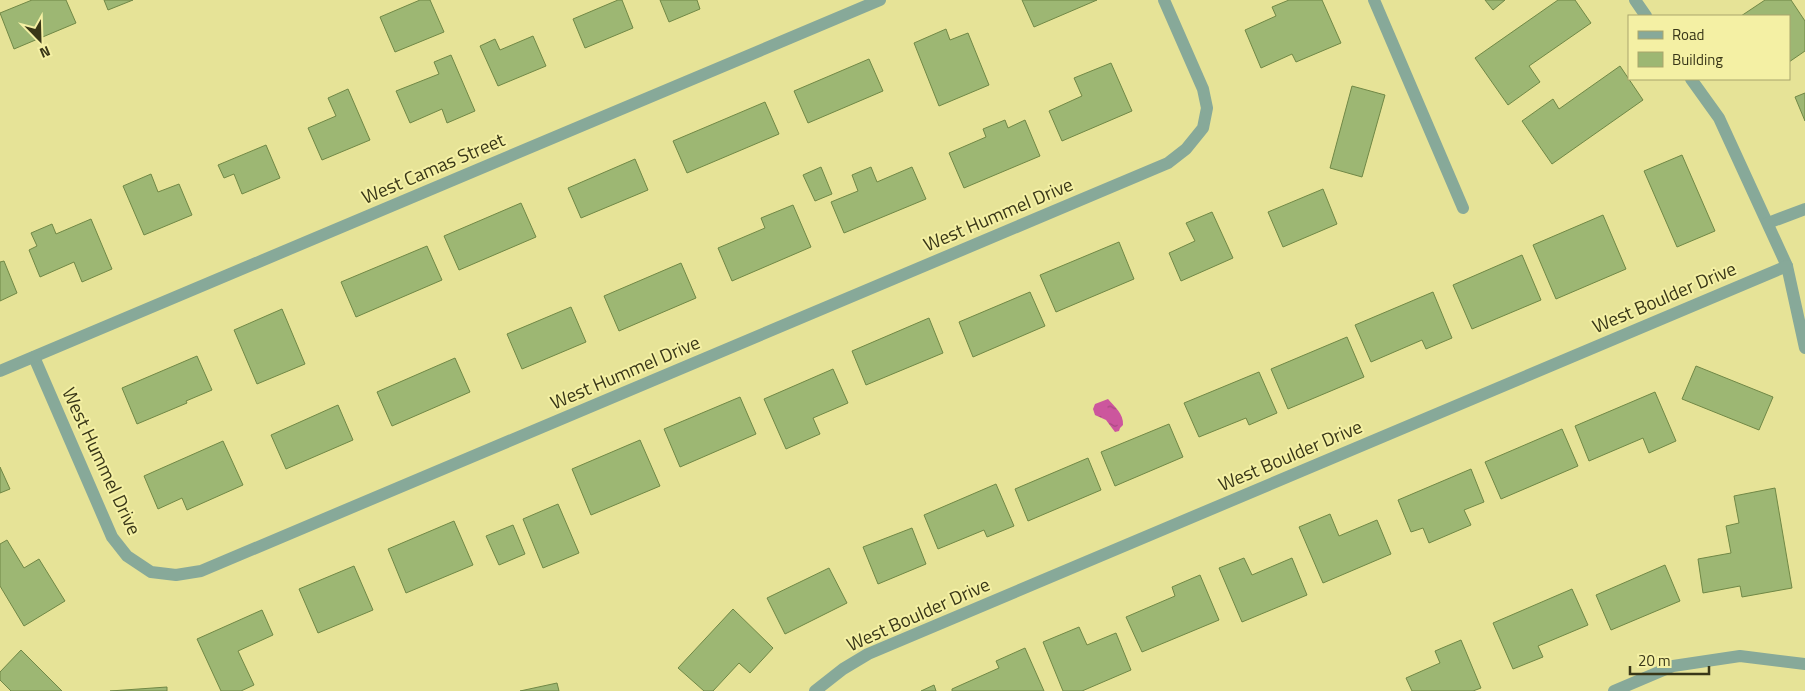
<svg xmlns="http://www.w3.org/2000/svg" width="1805" height="691" viewBox="0 0 1805 691" font-family="'Titillium Web',sans-serif">
<style>
.water{fill:url(#water-ripples)}
.building{fill:#9db773;stroke:#708846}
.lines{fill:none;stroke-linecap:round;stroke-linejoin:round}
.minor{stroke:#87a999;stroke-width:12}
.labels{text-anchor:middle;stroke-width:4;stroke-linejoin:round;paint-order:stroke}
.street-label{font-size:19px;fill:#393718;stroke:#f4f0a4}
</style>
<defs>
<pattern id="water-ripples" width="26" height="14" patternUnits="userSpaceOnUse" patternTransform="scale(1.25)"><rect width="26" height="14" fill="#cc569d"/><path d="M2 4q2-2 4 0t4 0M15 11q2-2 4 0t4 0" fill="none" stroke="#a7487f"/></pattern>
</defs>
<rect width="100%" height="100%" fill="#e6e397"/>
<!-- water -->
<path class="water" d="M1108,399C1114,406 1124,414 1123,425L1120,428L1119,431L1115,432L1106,420L1095,415L1093,409L1095,404Z"/>
<!-- building -->
<g class="building">
<path d="M32,0H66L76,23L14,49L0,13Z"/>
<path d="M104,0H133L108,10Z"/>
<path d="M420,0H430L444,32L395,52L380,17Z"/>
<path d="M618,0H622L633,28L585,48L573,19Z"/>
<path d="M660,0H697L700,9L669,22Z"/>
<path d="M1022,0H1097L1034,27Z"/>
<path d="M1289,0H1322L1341,43L1296,62L1292,54L1261,68L1245,30L1276,16L1272,7Z"/>
<path d="M1485,0H1505L1493,10Z"/>
<path d="M1558,0H1575L1591,23L1529,66L1540,82L1508,105L1475,58Z"/>
<path d="M1765,0H1791L1805,21V51L1789,62V16H1741Z"/>
<path d="M946,29L950,40L968,33L989,85L939,106L914,43Z"/>
<path d="M533,36L546,66L498,86L480,46L495,39L500,50Z"/>
<path d="M451,55L475,111L447,123L442,109L410,123L396,91L439,74L434,62Z"/>
<path d="M869,59L883,91L808,123L794,91Z"/>
<path d="M1111,63L1132,111L1062,141L1049,111L1082,96L1074,78Z"/>
<path d="M1620,66L1643,100L1552,164L1522,121L1553,99L1559,109Z"/>
<path d="M1352,86L1385,95L1362,177L1330,168Z"/>
<path d="M348,89L370,140L322,160L308,128L336,116L328,98Z"/>
<path d="M1805,93V121L1795,97Z"/>
<path d="M765,102L779,134L687,173L673,141Z"/>
<path d="M1005,120L1008,128L1025,120L1040,156L964,188L949,153L986,137L983,129Z"/>
<path d="M266,145L280,178L242,194L234,174L224,178L218,165Z"/>
<path d="M1682,155L1715,231L1677,247L1644,171Z"/>
<path d="M635,159L648,190L581,218L568,188Z"/>
<path d="M821,167L832,194L815,201L803,175Z"/>
<path d="M871,167L877,182L912,167L926,199L844,233L831,202L858,191L852,175Z"/>
<path d="M151,174L158,192L179,184L192,215L144,235L123,186Z"/>
<path d="M1323,189L1337,224L1283,247L1268,212Z"/>
<path d="M521,203L536,237L459,270L444,236Z"/>
<path d="M793,205L811,247L732,281L718,248L765,228L761,218Z"/>
<path d="M1212,212L1233,258L1181,281L1169,253L1195,241L1186,223Z"/>
<path d="M1603,215L1626,269L1556,299L1533,245Z"/>
<path d="M91,219L112,269L82,282L74,262L40,277L29,250L37,246L31,233L52,224L56,234Z"/>
<path d="M1119,242L1134,279L1056,312L1040,275Z"/>
<path d="M427,246L442,280L356,317L341,282Z"/>
<path d="M1522,255L1541,300L1472,329L1453,285Z"/>
<path d="M4,261L17,293L0,301V262Z"/>
<path d="M681,263L696,298L619,331L604,296Z"/>
<path d="M1030,292L1045,326L973,357L959,322Z"/>
<path d="M1433,292L1452,338L1426,349L1422,340L1371,362L1355,325Z"/>
<path d="M571,307L586,342L522,369L507,334Z"/>
<path d="M282,309L305,364L257,384L234,330Z"/>
<path d="M929,318L943,353L866,385L852,351Z"/>
<path d="M1347,337L1364,377L1288,409L1271,369Z"/>
<path d="M197,356L212,390L186,401L187,403L137,424L122,388Z"/>
<path d="M455,358L470,392L392,426L377,392Z"/>
<path d="M1696,366L1773,397L1759,430L1682,399Z"/>
<path d="M833,369L848,403L813,418L820,434L786,449L764,399Z"/>
<path d="M1259,372L1277,413L1249,425L1246,418L1199,437L1184,403Z"/>
<path d="M1655,392L1676,441L1649,453L1643,438L1589,461L1575,426Z"/>
<path d="M740,397L756,434L680,467L664,429Z"/>
<path d="M338,405L353,440L286,469L271,435Z"/>
<path d="M1169,424L1183,457L1115,486L1101,452Z"/>
<path d="M1562,429L1578,466L1501,499L1485,462Z"/>
<path d="M640,440L660,486L591,515L572,469Z"/>
<path d="M223,441L243,485L187,510L182,498L158,509L144,476Z"/>
<path d="M1088,458L1101,490L1028,521L1015,489Z"/>
<path d="M0,467L10,489L0,493Z"/>
<path d="M1471,469L1484,502L1464,510L1471,525L1429,543L1423,528L1411,532L1398,500Z"/>
<path d="M996,484L1014,526L987,537L984,530L938,549L924,515Z"/>
<path d="M1775,488L1792,588L1742,597L1740,586L1703,593L1698,559L1731,553L1726,526L1739,523L1734,496Z"/>
<path d="M558,504L579,553L543,568L523,519Z"/>
<path d="M1330,514L1339,536L1377,520L1391,554L1323,583L1299,527Z"/>
<path d="M454,521L473,565L406,593L388,549Z"/>
<path d="M513,525L525,554L499,565L486,536Z"/>
<path d="M912,528L926,564L878,584L863,547Z"/>
<path d="M7,540L24,568L39,559L65,601L24,626L0,586V544Z"/>
<path d="M1244,558L1252,575L1292,558L1307,595L1242,622L1219,568Z"/>
<path d="M1665,565L1680,601L1611,630L1596,595Z"/>
<path d="M354,566L373,610L318,633L299,589Z"/>
<path d="M829,568L847,603L785,634L767,598Z"/>
<path d="M1200,575L1219,620L1142,652L1126,617L1175,596L1172,587Z"/>
<path d="M1572,589L1588,625L1538,646L1543,657L1513,669L1493,623Z"/>
<path d="M733,609L773,648L750,673L739,663L713,691H704L678,668Z"/>
<path d="M262,610L273,635L238,651L254,685L241,691H221L197,639Z"/>
<path d="M1079,627L1087,645L1116,633L1131,670L1082,691H1063L1043,642Z"/>
<path d="M1461,640L1481,688L1473,691H1412L1406,678L1440,663L1435,651Z"/>
<path d="M1025,648L1044,691H952V689L999,668L996,661Z"/>
<path d="M21,650L62,691H11L0,680V672Z"/>
<path d="M557,683L559,691H520Z"/>
<path d="M934,685L936,691H921Z"/>
<path d="M167,687V691H110Z"/>
</g>
<g class="lines">
<!-- minor -->
<g class="minor">
<path d="M1374,0L1463,208"/>
<path d="M1635,0L1646,16"/>
<path d="M1691,79L1719,118L1787,266L1805,348"/>
<path d="M1768,223L1805,209"/>
<path d="M34,357L112,537L127,556L151,572L176,575L201,571L1168,163L1186,149L1203,128L1207,108L1203,89L1164,0"/>
<path d="M0,371L880,0"/>
<path d="M815,691L843,669L868,654L1787,266"/>
<path d="M1614,691L1673,666L1740,656L1805,664"/>
</g>
</g>
<g class="labels">
<!-- street labels -->
<g class="street-label">
<text transform="translate(433 168) rotate(-23)" y="7">West Camas Street</text>
<text transform="translate(998 214) rotate(-23)" y="7">West Hummel Drive</text>
<text transform="translate(1664 297) rotate(-23)" y="7">West Boulder Drive</text>
<text transform="translate(625 372) rotate(-23)" y="7">West Hummel Drive</text>
<text transform="translate(1290 455) rotate(-23)" y="7">West Boulder Drive</text>
<text transform="translate(102 461) rotate(65)" y="7">West Hummel Drive</text>
<text transform="translate(918 614) rotate(-24)" y="7">West Boulder Drive</text>
</g>
</g>
<!-- legend -->
<rect x="1628" y="15" width="162" height="65" fill="#f4f0a4" stroke="#a9a66c"/>
<rect x="1638" y="31" width="25" height="8" fill="#87a999" stroke="#a9a66c"/>
<text x="1672" y="40" font-size="15" fill="#393718">Road</text>
<rect x="1638" y="52" width="25" height="15" fill="#9db773" stroke="#a9a66c"/>
<text x="1672" y="65" font-size="15" fill="#393718">Building</text>
<!-- north arrow -->
<g transform="translate(40 40) rotate(157)" stroke="#f4f0a4" stroke-width="4" paint-order="stroke">
<path d="M0-4L9 19L0 12L-9 19Z" fill="#393718"/>
<text y="-8" font-size="14" font-weight="bold" text-anchor="middle" fill="#393718">N</text>
</g>
<!-- scale -->
<path d="M1630 666v8h79v-8" fill="none" stroke="#393718" stroke-width="2.5"/>
<text x="1638" y="666" font-size="15" fill="#393718" stroke="#f4f0a4" stroke-width="4" paint-order="stroke">20 m</text>
</svg>
